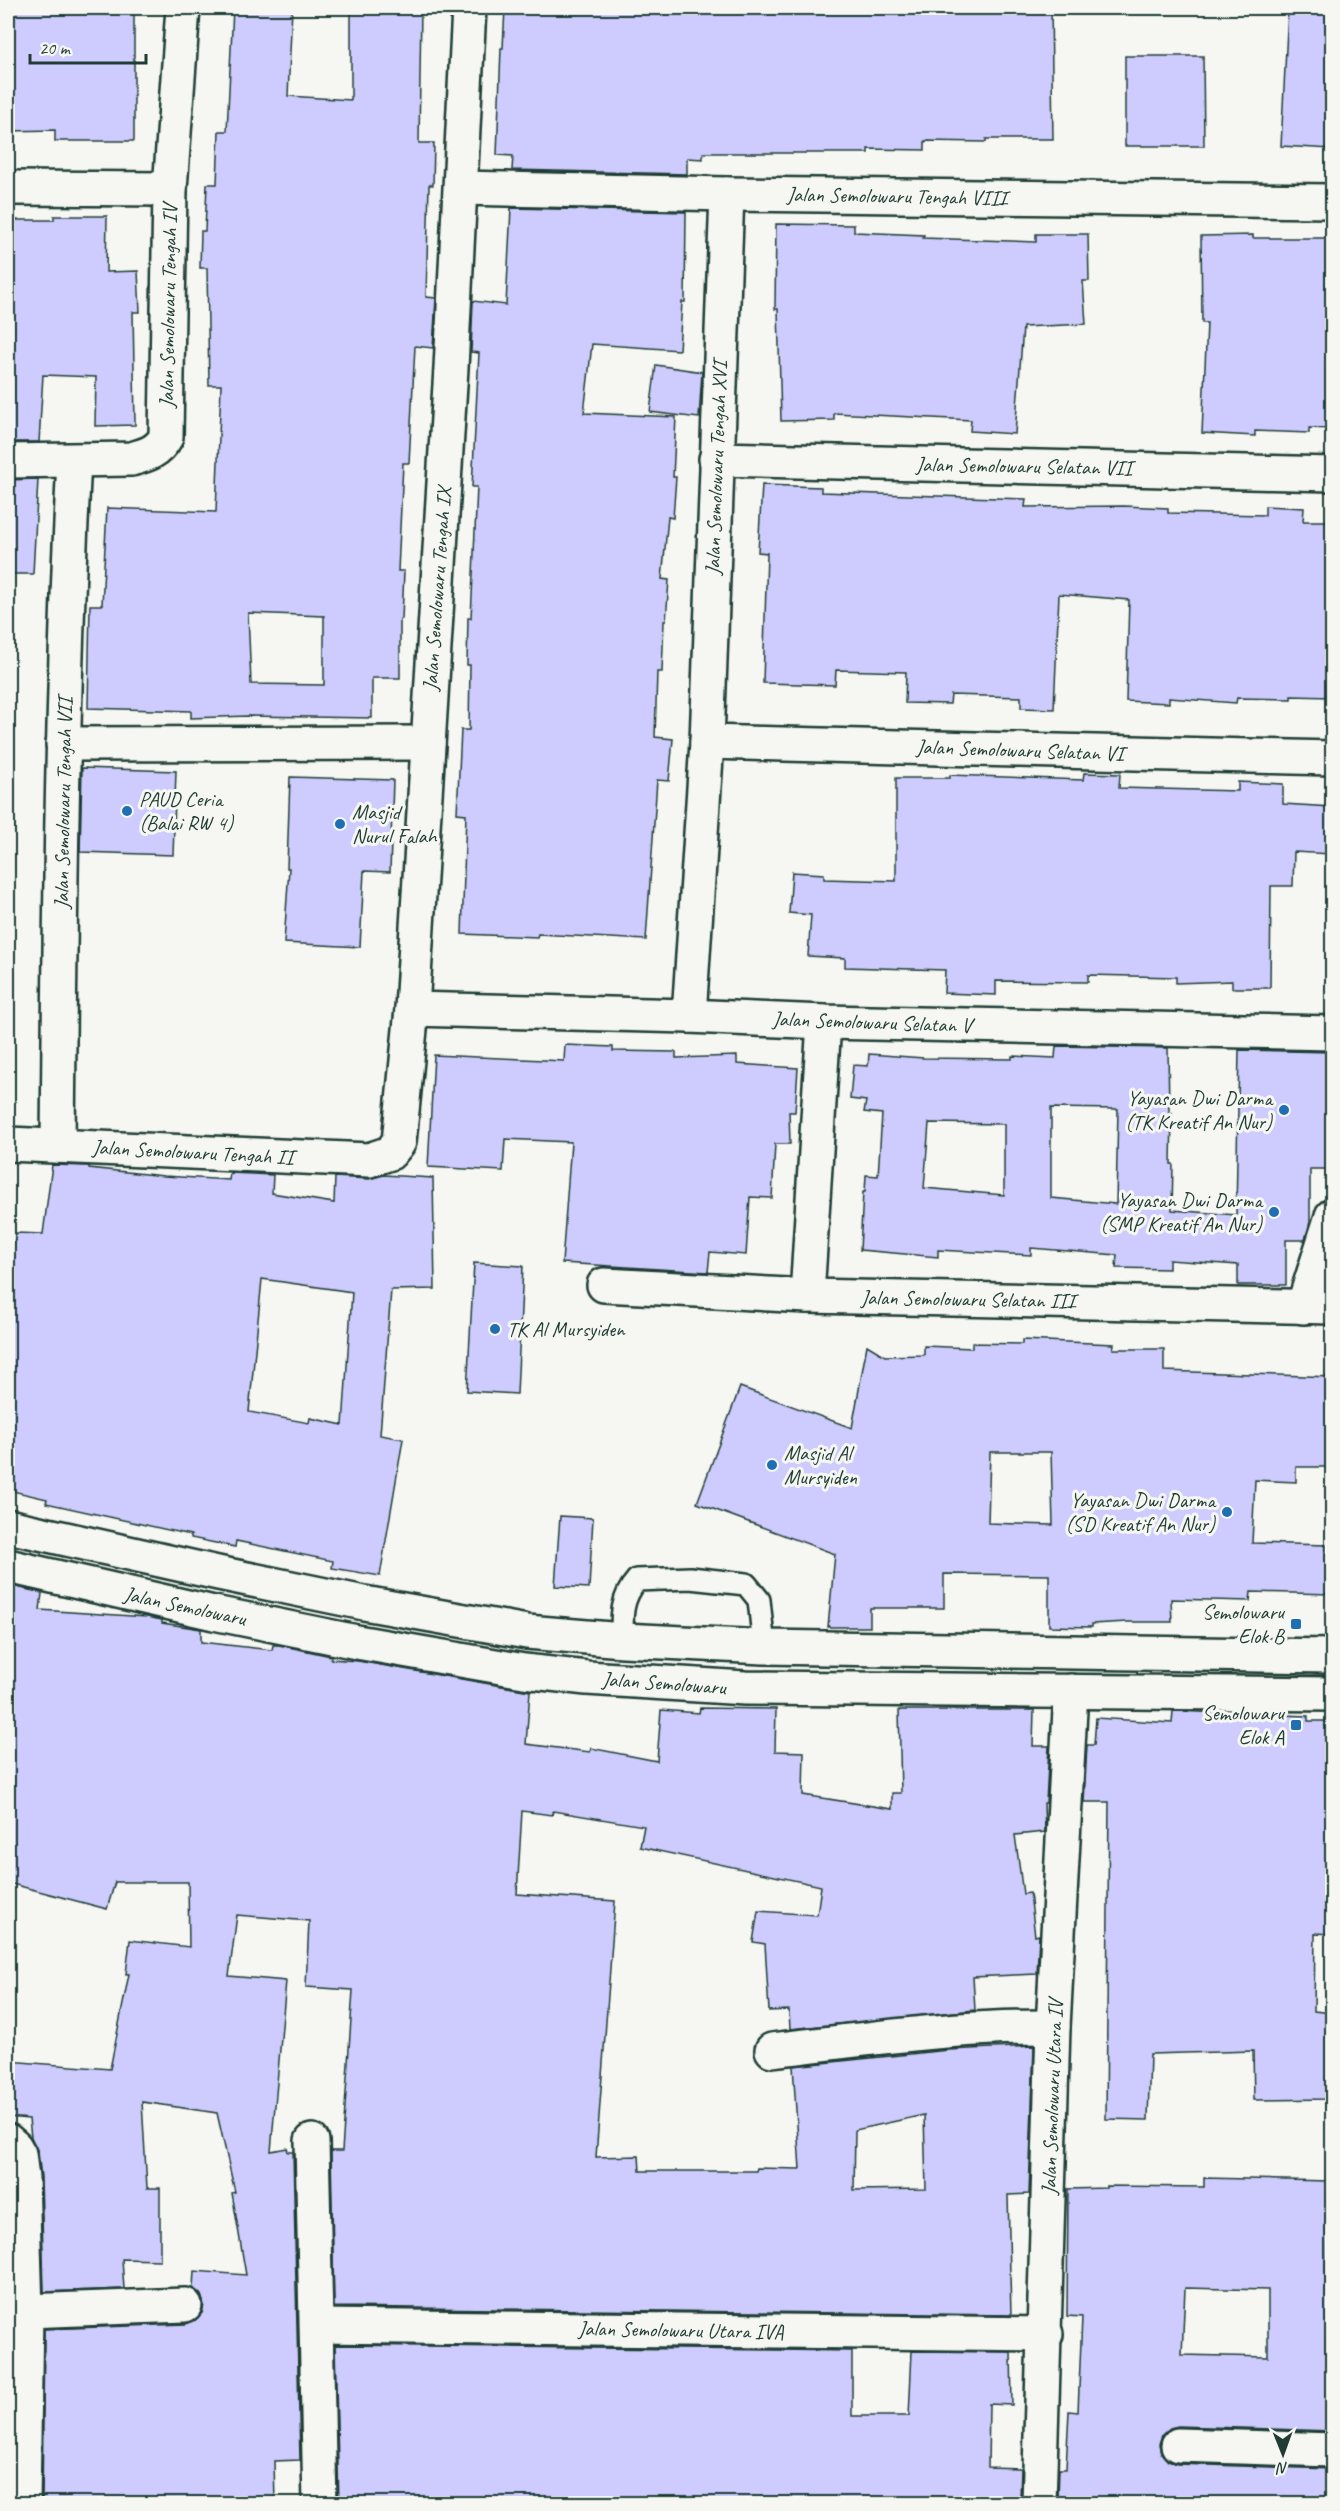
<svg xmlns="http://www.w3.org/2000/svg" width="1340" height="2511" viewBox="0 0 1340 2511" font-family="Caveat,sans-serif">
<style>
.building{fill:#cecbfe;stroke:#1f3d34;stroke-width:1.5;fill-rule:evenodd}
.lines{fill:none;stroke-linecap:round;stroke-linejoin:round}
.service-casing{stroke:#1f3d34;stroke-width:26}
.minor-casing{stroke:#1f3d34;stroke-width:38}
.secondary-casing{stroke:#1f3d34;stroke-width:38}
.service{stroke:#f6f6f2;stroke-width:21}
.minor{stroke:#f6f6f2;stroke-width:33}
.secondary{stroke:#f6f6f2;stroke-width:33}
.poi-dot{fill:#1f6fb2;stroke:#f6f6f2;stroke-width:2}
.labels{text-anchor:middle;stroke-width:6;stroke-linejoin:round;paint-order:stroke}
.street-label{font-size:21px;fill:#1f3d34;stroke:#f6f6f2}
.poi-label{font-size:21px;fill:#1f3d34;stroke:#f6f6f2;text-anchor:end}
</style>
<rect width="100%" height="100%" fill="#f6f6f2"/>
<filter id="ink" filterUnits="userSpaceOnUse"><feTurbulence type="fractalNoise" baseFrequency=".0167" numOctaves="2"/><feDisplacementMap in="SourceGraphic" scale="12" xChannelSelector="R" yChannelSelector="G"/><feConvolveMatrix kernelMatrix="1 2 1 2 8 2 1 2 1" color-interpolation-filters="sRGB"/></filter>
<g filter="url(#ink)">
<!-- building -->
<g class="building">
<path d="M8,8H134V141H55V130L8,131Z"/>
<path d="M233,8H292L288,96L351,100V8H421L419,143H434L433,185H429L426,297L436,298L433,348L415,346L409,463H403L398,571H404L402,619H400V678H372V718L248,716L191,718V711L88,708L90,605H102L107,508L216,512L221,385H209L207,268H200L201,231H205L207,184H217L219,131H227ZM248,613L324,616V685L251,684Z"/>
<path d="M505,8H1051L1053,139H986V142L925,141V150L868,149V153H703V159L687,158V174L512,170L513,156L497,155L501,48H503Z"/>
<path d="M1288,9L1332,11V149L1281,146Z"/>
<path d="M1125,56H1203L1204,146H1125Z"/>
<path d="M511,208L686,212L685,302H682L679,350L592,344L584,413L676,417L673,477H676L673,518L668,517L662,579L669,580L666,621H664L662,672H657L655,737L673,739L669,781L657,780L646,940L538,934L537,937L462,934L466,814L457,813L461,730H469L470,665H467L468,618H471L477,487H472L479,353L471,352L473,301L506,305Z"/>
<path d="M54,216H107L106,272L138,271L140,312H133L135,425L95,426L96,377L43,375L39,442H8V220H54Z"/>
<path d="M776,224L854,225V232L924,235L923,238L1036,242V234H1088L1089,281H1083L1086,324L1023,327L1015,434L970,431L971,420L834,413V420L781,421L778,309H775Z"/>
<path d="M1253,235V238H1332V429L1309,428V433L1255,431V436L1202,433L1207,323H1202L1201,236Z"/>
<path d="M656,365L702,372L699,418L650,412Z"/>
<path d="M38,479L33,574H8V480Z"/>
<path d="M762,485L821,487V492L1026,499L1025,507L1124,506L1168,508V513L1265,515V506L1304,508L1303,521H1332V697L1291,696V699L1237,698L1236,703L1169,698V703L1126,701L1129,600L1059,594L1054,709L1021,708V697L951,695L950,704L905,703L906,672L836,670L835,685L763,683L767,553L758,552Z"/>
<path d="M82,768L176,771L173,855L80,852Z"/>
<path d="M1084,773L1120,774L1119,788L1238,791V782L1283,784V804L1332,807V854L1294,852L1293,886H1271L1270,988H1232V981L1176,983V977L1088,975V982L996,981V995L944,993L945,970L845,967V958L808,956L811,915L789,913L792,872L824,874V879L896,881V778H950V775L1083,780Z"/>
<path d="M290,777L393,780L390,872L364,871L360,947L284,943L289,868H287Z"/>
<path d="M565,1045L613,1047V1051L676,1052V1058L737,1056V1064L798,1068L795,1112H789L790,1144H775L772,1198L750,1197L746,1255L710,1252L708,1272L562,1263L571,1142L505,1139L503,1171L428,1167L434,1055L564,1061Z"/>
<path d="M1056,1046L1168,1048L1169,1113H1172L1171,1164H1173L1172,1210L1236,1215L1239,1050L1331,1052L1329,1169H1310V1222L1305,1240H1286V1285H1238V1265L1169,1260V1269L1116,1268L1117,1255L1031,1248V1255L938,1250V1257L860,1250L863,1192H865L866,1175L878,1176L882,1114L864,1112L866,1101L850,1099L853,1065L868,1066L869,1054L924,1058L1012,1059V1056L1055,1058ZM1051,1108L1118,1109L1116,1204L1051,1198ZM929,1123L1004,1124V1195L924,1188Z"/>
<path d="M52,1165L89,1166V1168L164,1176L229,1180L230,1173L273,1175L272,1193L334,1203L335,1177L369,1179L384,1175L433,1178L435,1289L391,1290L380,1435L403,1439L380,1576L332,1568L333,1561L236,1541L235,1547L191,1538V1535L46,1503L47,1499L8,1490V1241L15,1242L16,1233L43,1234ZM262,1279L352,1292L343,1425L310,1418L309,1423L249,1412Z"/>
<path d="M474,1263L523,1266L517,1394L467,1391Z"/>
<path d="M1022,1340L1114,1344L1113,1349H1164V1371L1332,1377V1467H1296V1482L1255,1480L1252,1543L1326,1545V1553H1332V1594L1251,1592L1250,1601L1171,1599L1172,1622H1127L1092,1624V1627L1049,1626V1575L944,1574V1608H870V1627H828L835,1554L697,1503L740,1387L852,1428L867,1345L885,1356L924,1355V1346L972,1348V1343L1022,1344ZM990,1452H1051L1053,1525L988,1523Z"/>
<path d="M560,1516L593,1518L589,1588L555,1586Z"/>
<path d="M8,1585L42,1593L40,1610L147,1617L162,1620V1623L201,1629V1642L272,1650L273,1645H279L331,1656V1659L358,1661L530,1691L526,1744L590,1752L591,1748L657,1761L661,1710L699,1713L700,1708L776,1709L775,1751L804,1752L803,1795L892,1809V1793H901L899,1710H1034L1033,1746H1049L1046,1803H1044L1045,1832L1015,1835L1023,1894L1030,1893L1035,1936L1039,1935L1037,1974L973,1977L975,2010L790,2029L789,2010L769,2011L765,1944L753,1942L758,1911L817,1915L821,1886L640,1847L644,1826L553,1811L552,1815L522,1811L517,1894L615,1901L596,2157L639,2156L640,2171H756L757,2168L800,2169L793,2066L949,2050L1034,2046L1029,2194L1008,2195L1011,2315L334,2307L331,2151H342L353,1990L306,1987L309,1921L237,1915L229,1976L286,1981L271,2151L287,2148L288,2152H293L300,2460L274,2461L275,2504H42L44,2329L186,2324L195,2320L202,2313L204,2305L201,2295L193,2288L194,2271L246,2275L232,2193L235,2192L217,2113L142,2102L147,2188H160V2260L122,2259L124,2289L44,2292L41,2177L38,2152L31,2137L29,2119L8,2117V2061L110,2069L129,1974H126L130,1940L189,1947L188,1882H115L107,1909L8,1883ZM924,2115L926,2189L854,2190L855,2130Z"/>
<path d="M1173,1711L1308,1716V1721H1332V1934L1315,1933L1314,2011L1332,2013L1328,2099L1254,2100L1253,2051L1150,2054L1148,2120L1106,2119L1109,1802H1084L1087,1745H1094L1096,1718L1172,1723Z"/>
<path d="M1204,2178L1330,2181L1327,2279H1332V2431L1178,2426L1170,2428L1162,2435L1159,2444L1161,2453L1168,2461L1177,2464L1332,2469V2504H1066L1067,2499H1058L1059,2469H1066L1069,2411L1078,2412L1082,2317L1067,2316L1068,2189L1106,2188V2186L1204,2187ZM1185,2288L1268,2290V2357L1182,2355Z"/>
<path d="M335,2345L852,2351V2416H909L912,2351L1011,2352L1012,2405L989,2404L988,2467L1021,2468L1020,2498L928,2497V2504H339Z"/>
</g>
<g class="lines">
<!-- service casing -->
<g class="service-casing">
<path id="service" d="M623,1640C621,1617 621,1598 637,1580L690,1578L746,1584L759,1600L764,1647"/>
</g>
<!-- minor casing -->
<g class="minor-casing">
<g id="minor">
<path d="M8,188L170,189"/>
<path d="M461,188L727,194L1332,201"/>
<path d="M716,459L1332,474"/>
<path d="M8,461L131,459C146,455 158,452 166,437L170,189L183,8"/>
<path d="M707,742L1332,758"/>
<path d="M63,744L428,743"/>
<path d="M412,1009L689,1016L824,1022L1332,1033"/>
<path d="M689,1016L707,742L727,194"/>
<path d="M8,1144L369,1160L390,1153L399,1142L412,1009L451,368L469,8"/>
<path d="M58,1146C60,918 62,689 74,461"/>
<path d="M604,1285L807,1296L1332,1307"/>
<path d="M807,1296L824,1022"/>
<path d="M1303,1307L1332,1216"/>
<path d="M772,2050C866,2039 959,2026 1053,2027"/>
<path d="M8,2141L15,2147L19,2154L22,2178L26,2311L23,2504"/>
<path d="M312,2141L320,2504"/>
<path d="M26,2311L185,2305"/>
<path d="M317,2326L1046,2334"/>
<path d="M1178,2445L1332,2450"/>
<path d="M1039,2504L1053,2027L1071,1691"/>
</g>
</g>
<!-- secondary casing -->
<g class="secondary-casing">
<g id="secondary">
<path d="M8,1526L218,1573L364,1603L527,1632L623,1640L764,1647L1332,1656"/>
<path d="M8,1566L214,1613L357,1642L524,1671L587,1678L745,1688L1332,1694"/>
</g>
</g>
<!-- service -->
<use href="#service" class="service"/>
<!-- minor -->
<use href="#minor" class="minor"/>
<!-- secondary -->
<use href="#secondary" class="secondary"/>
</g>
</g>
<!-- markers -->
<g class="poi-dot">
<circle cx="127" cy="811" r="6"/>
<circle cx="340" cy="824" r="6"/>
<circle cx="1284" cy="1110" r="6"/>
<circle cx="1274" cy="1212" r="6"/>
<circle cx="495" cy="1329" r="6"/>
<circle cx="772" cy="1465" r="6"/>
<circle cx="1227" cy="1512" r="6"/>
<rect x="1290" y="1618" width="12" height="12" rx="3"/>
<rect x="1290" y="1719" width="12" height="12" rx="3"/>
</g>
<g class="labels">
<!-- street labels -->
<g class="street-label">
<text transform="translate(897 196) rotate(1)" y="7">Jalan Semolowaru Tengah VIII</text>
<text transform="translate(168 306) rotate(-89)" y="7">Jalan Semolowaru Tengah IV</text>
<text transform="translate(1024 466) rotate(1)" y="7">Jalan Semolowaru Selatan VII</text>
<text transform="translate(716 468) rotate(-88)" y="7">Jalan Semolowaru Tengah XVI</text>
<text transform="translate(437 589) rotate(-86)" y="7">Jalan Semolowaru Tengah IX</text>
<text transform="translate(1020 750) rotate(2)" y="7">Jalan Semolowaru Selatan VI</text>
<text transform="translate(63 803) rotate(-89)" y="7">Jalan Semolowaru Tengah VII</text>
<text transform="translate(872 1022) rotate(2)" y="7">Jalan Semolowaru Selatan V</text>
<text transform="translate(193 1152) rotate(3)" y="7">Jalan Semolowaru Tengah II</text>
<text transform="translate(968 1299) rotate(1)" y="7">Jalan Semolowaru Selatan III</text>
<text transform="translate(185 1606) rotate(12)" y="7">Jalan Semolowaru</text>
<text transform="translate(664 1683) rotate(4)" y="7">Jalan Semolowaru</text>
<text transform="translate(1052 2097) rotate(-88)" y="7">Jalan Semolowaru Utara IV</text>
<text transform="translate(681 2330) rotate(1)" y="7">Jalan Semolowaru Utara IVA</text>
</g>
<!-- poi labels -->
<g class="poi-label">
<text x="139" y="806" text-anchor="start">PAUD Ceria<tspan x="139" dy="24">(Balai RW 4)</tspan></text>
<text x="352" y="819" text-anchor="start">Masjid<tspan x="352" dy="24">Nurul Falah</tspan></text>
<text x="1272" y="1105">Yayasan Dwi Darma<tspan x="1272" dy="24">(TK Kreatif An Nur)</tspan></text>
<text x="1262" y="1207">Yayasan Dwi Darma<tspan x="1262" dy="24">(SMP Kreatif An Nur)</tspan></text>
<text x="507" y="1336" text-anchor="start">TK Al Mursyiden</text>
<text x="784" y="1460" text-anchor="start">Masjid Al<tspan x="784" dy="24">Mursyiden</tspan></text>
<text x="1215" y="1507">Yayasan Dwi Darma<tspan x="1215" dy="24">(SD Kreatif An Nur)</tspan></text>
<text x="1284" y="1619">Semolowaru<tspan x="1284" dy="24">Elok B</tspan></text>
<text x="1284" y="1720">Semolowaru<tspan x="1284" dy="24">Elok A</tspan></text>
</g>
</g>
<!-- margin -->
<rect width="1340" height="2511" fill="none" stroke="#f6f6f2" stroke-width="30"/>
<rect x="15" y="15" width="1310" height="2481" fill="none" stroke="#1f3d34" stroke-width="2" filter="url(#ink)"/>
<!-- north arrow -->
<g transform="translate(1283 2454) rotate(179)" stroke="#f6f6f2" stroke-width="4.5" paint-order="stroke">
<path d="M0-4.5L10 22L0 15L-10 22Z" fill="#1f3d34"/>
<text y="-9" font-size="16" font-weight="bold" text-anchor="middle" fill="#1f3d34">N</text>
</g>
<!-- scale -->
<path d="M30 54v9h116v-9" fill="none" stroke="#1f3d34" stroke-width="3"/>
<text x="39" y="54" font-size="18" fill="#1f3d34" stroke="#f6f6f2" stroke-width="4.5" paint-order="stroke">20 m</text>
</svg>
